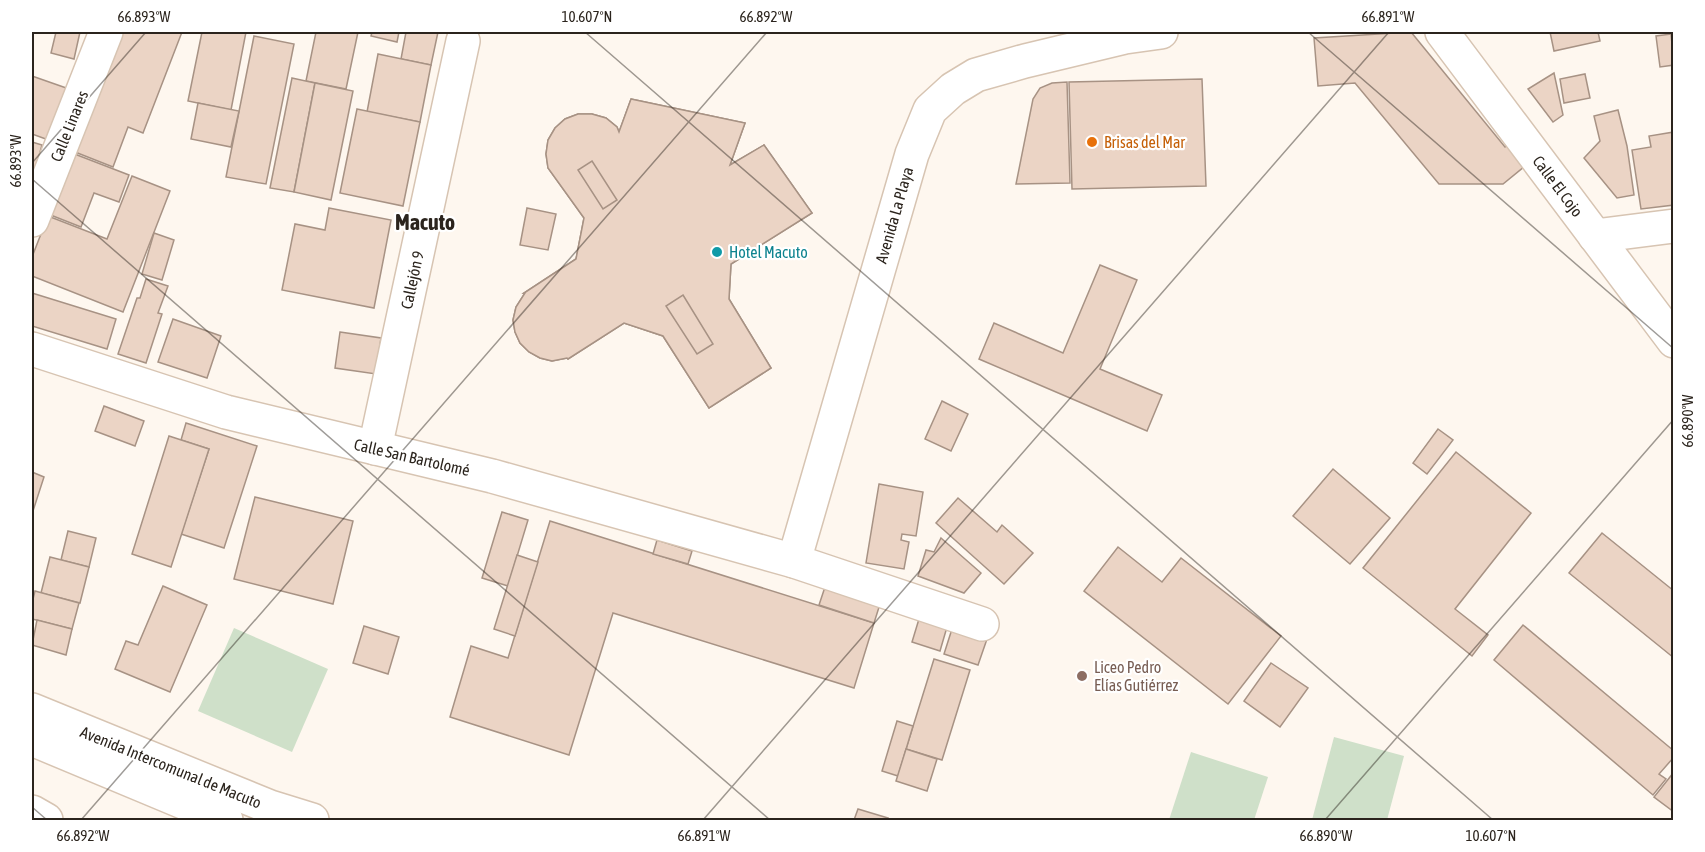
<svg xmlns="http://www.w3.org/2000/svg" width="1705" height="852" viewBox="0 0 1705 852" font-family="'Asap Condensed',sans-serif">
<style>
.green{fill:#cfe0c9}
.building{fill:#ebd4c5;stroke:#a79284;stroke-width:1.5;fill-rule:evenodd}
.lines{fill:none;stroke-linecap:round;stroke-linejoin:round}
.minor-casing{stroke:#d7c4b2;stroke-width:36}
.primary-casing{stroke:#d7c4b2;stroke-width:36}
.minor{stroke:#fff;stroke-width:33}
.primary{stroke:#fff;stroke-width:33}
.ticks{fill:none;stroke:#2b241d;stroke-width:1.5;stroke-opacity:0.45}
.food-dot{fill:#e8710a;stroke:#fff;stroke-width:2}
.culture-dot{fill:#0f9aa8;stroke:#fff;stroke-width:2}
.education-dot{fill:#8d6e63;stroke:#fff;stroke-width:2}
.labels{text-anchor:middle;stroke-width:4.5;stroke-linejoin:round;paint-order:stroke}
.street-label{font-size:16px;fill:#2b241d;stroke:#fff}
.food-label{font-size:16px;fill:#c56008;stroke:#fff;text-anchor:start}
.culture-label{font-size:16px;fill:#0d838f;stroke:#fff;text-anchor:start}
.education-label{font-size:16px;fill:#785e54;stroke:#fff;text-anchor:start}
.district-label{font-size:22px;font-weight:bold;fill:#2b241d;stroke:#fff}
.neatline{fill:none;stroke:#2b241d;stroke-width:2}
.ticks-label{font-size:15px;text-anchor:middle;fill:#2b241d}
</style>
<rect width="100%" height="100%" fill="#fef7ef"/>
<!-- green -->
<g class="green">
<path d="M234,628L328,669L292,752L198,711Z"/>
<path d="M1334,737L1404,756L1387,820H1312Z"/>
<path d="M1191,752L1268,777L1254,820H1169Z"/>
</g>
<!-- building -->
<g class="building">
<path d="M56,32H80L74,59L51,53Z"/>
<path d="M122,32H182L143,133L128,127L113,167L75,152Z"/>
<path d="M202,32H246L231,110L188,101Z"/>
<path d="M316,32H358L346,89L306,81Z"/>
<path d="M372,32H399L397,42L371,36Z"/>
<path d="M406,32H438L431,65L401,59Z"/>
<path d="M1411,32L1505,147L1513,141L1530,162L1503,184H1439L1355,83L1318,86L1314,38Z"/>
<path d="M1550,32H1598L1600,41L1554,51Z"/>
<path d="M1671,34L1674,65L1660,67L1656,36Z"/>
<path d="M254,36L294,44L266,184L226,177Z"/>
<path d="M378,54L431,65L420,122L367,112Z"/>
<path d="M1554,73L1563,115L1553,122L1528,89Z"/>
<path d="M1585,74L1590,98L1564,103L1560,79Z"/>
<path d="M32,76L72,90L54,142L32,134Z"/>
<path d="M292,78L315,83L294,192L270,188Z"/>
<path d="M1202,79L1206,186L1072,189L1069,82Z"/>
<path d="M1067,82L1070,183L1016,184L1033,99L1040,88L1052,83Z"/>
<path d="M315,83L353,91L331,200L294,192Z"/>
<path d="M631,99L745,123L730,165L764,145L812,213L731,264L729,299L771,368L709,408L663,336L624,323L568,359L567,358L552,361L540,358L529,352L520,343L515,332L513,320L516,307L525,293H524L576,259L584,218L548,168L546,154L548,140L555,128L565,119L578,114H592L606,118L617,127L619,132ZM661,232L670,235L678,241L682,250L683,259L681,269L674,277L666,281L656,282L646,279L639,273L634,264L633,254L636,245L643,237L651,233Z"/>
<path d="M631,99L745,123L730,165L764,145L812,213L731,264L729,299L771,368L709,408L663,336L624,323L568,359L567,358L552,361L540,358L529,352L520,343L515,332L513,320L516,307L525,293H524L576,259L584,218L548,168L546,154L548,140L555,128L565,119L578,114H592L606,118L617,127L619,132ZM592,161L617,200L603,209L578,170ZM683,295L713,344L697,354L666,306Z"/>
<path d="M198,103L239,111L231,147L191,139Z"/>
<path d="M357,109L420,122L403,206L340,193Z"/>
<path d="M1618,110L1627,146L1634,195L1617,198L1584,158L1600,141L1594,116Z"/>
<path d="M1674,132V205L1641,209L1632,150L1651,147L1649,136Z"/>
<path d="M32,142L42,145L32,181Z"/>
<path d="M72,153L129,175L119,202L94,193L81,227L48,214Z"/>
<path d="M132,176L170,191L123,312L32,276V257L48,216L107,239Z"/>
<path d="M329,208L391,220L374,308L282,290L295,224L325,230Z"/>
<path d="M527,208L556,214L548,250L520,245Z"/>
<path d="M154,233L174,240L162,280L142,274Z"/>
<path d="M1100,265L1137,280L1100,369L1162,395L1147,431L979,359L994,323L1063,353Z"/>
<path d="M146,279L168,286L158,313L162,314L146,363L118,354L137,298H140Z"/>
<path d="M32,293L116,319L107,349L32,326Z"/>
<path d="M173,319L221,336L207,378L158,362Z"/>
<path d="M340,332L381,338L376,374L335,368Z"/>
<path d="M942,401L968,414L951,451L925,439Z"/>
<path d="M104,406L144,421L135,446L95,431Z"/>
<path d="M186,423L257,446L224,548L181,534L209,449L181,440Z"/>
<path d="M1438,429L1453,440L1427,474L1413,463Z"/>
<path d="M169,436L209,449L171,567L132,554Z"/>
<path d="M1456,452L1531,513L1455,609L1488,635L1472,656L1363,568Z"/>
<path d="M1333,469L1390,518L1350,564L1293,516Z"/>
<path d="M32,472L44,477L32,514Z"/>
<path d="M879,484L923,492L916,536L902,534L901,540L909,542L904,569L866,563Z"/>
<path d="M255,497L353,521L333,604L234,579Z"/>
<path d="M958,498L997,532L1002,525L1033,553L1004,584L936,523Z"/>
<path d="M502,512L528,520L508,586L482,578Z"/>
<path d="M550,521L874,623L854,688L613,613L569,755L450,717L471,646L508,658Z"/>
<path d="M68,531L96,538L89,567L61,560Z"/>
<path d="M1602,533L1674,591V658L1569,573Z"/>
<path d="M941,538L981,573L964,593L918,576L926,550L934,552Z"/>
<path d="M657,540L692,551L688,564L653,554Z"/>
<path d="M1118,547L1162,582L1181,558L1281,636L1228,704L1084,591Z"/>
<path d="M517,555L538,562L515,636L494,629Z"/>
<path d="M50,557L89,567L80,603L41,593Z"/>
<path d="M163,586L207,605L170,692L115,669L126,641L138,645Z"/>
<path d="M825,587L880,604L874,623L819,605Z"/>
<path d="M35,591L79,603L72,629L32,619V603Z"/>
<path d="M919,619L947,627L940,651L912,642Z"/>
<path d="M37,620L72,629L66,655L32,645Z"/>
<path d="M1523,625L1674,751V757L1659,774L1666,779L1653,795L1494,660Z"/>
<path d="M364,626L399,637L388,674L353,663Z"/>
<path d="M952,629L987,639L978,665L944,654Z"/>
<path d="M934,659L970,670L942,760L906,749Z"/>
<path d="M1271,663L1308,688L1280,727L1244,701Z"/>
<path d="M897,721L913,726L898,776L882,771Z"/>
<path d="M906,749L937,759L927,791L896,781Z"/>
<path d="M1674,772V812L1654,797Z"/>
<path d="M858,809L888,818L887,820H854Z"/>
</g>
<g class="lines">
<!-- minor casing -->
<g class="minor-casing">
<g id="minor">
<path d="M1442,32L1674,341"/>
<path d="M32,220L106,32"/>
<path d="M1595,236L1674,226"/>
<path d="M32,349L226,412L492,476L794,561L982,624"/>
<path d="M375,448L463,41"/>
<path d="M794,561L912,154L930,110L953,89L976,75L1025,61L1125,37L1161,32"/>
<path d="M32,812L46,820"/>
</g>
</g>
<!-- primary casing -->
<g class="primary-casing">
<g id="primary">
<path d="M32,710L270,807L312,820"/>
<path d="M32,739L226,820"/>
</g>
</g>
<!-- minor -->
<use href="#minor" class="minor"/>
<!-- primary -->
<use href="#primary" class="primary"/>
</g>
<!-- ticks -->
<path class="ticks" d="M585,32L1493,820M1308,32L1674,349M32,163L146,32M32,179L770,820M32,807L47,820M81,820L767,32M703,820L1389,32M1325,820L1674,419"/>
<!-- markers -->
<circle class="food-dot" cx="1092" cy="142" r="6"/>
<circle class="culture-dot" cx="717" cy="252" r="6"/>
<circle class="education-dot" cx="1082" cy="676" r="6"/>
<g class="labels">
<!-- street labels -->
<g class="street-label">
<text transform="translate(69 126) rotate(-68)" y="6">Calle Linares</text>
<text transform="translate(1558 186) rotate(53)" y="6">Calle El Cojo</text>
<text transform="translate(894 215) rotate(-74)" y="6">Avenida La Playa</text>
<text transform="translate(412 280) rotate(-78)" y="6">Callejón 9</text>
<text transform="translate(412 457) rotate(13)" y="6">Calle San Bartolomé</text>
<text transform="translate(171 767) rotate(22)" y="6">Avenida Intercomunal de Macuto</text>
</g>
<!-- food labels -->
<g class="food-label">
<text x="1104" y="148">Brisas del Mar</text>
</g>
<!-- culture labels -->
<g class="culture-label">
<text x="729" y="258">Hotel Macuto</text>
</g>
<!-- education labels -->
<g class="education-label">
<text x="1094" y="673">Liceo Pedro<tspan x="1094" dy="18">Elías Gutiérrez</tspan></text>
</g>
<!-- district labels -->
<g class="district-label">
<text x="425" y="230">Macuto</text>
</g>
</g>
<!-- border -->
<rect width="1705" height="852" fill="none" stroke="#ffffff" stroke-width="66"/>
<rect x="33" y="33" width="1639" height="786" class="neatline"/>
<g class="ticks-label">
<text x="144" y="22">66.893°W</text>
<text x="587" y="22">10.607°N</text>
<text x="766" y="22">66.892°W</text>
<text x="1388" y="22">66.891°W</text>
<text transform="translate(16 161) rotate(-90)" y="5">66.893°W</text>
<text transform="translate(1688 421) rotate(-90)" y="5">66.890°W</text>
<text x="83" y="841">66.892°W</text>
<text x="704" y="841">66.891°W</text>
<text x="1326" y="841">66.890°W</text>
<text x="1491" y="841">10.607°N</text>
</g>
</svg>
